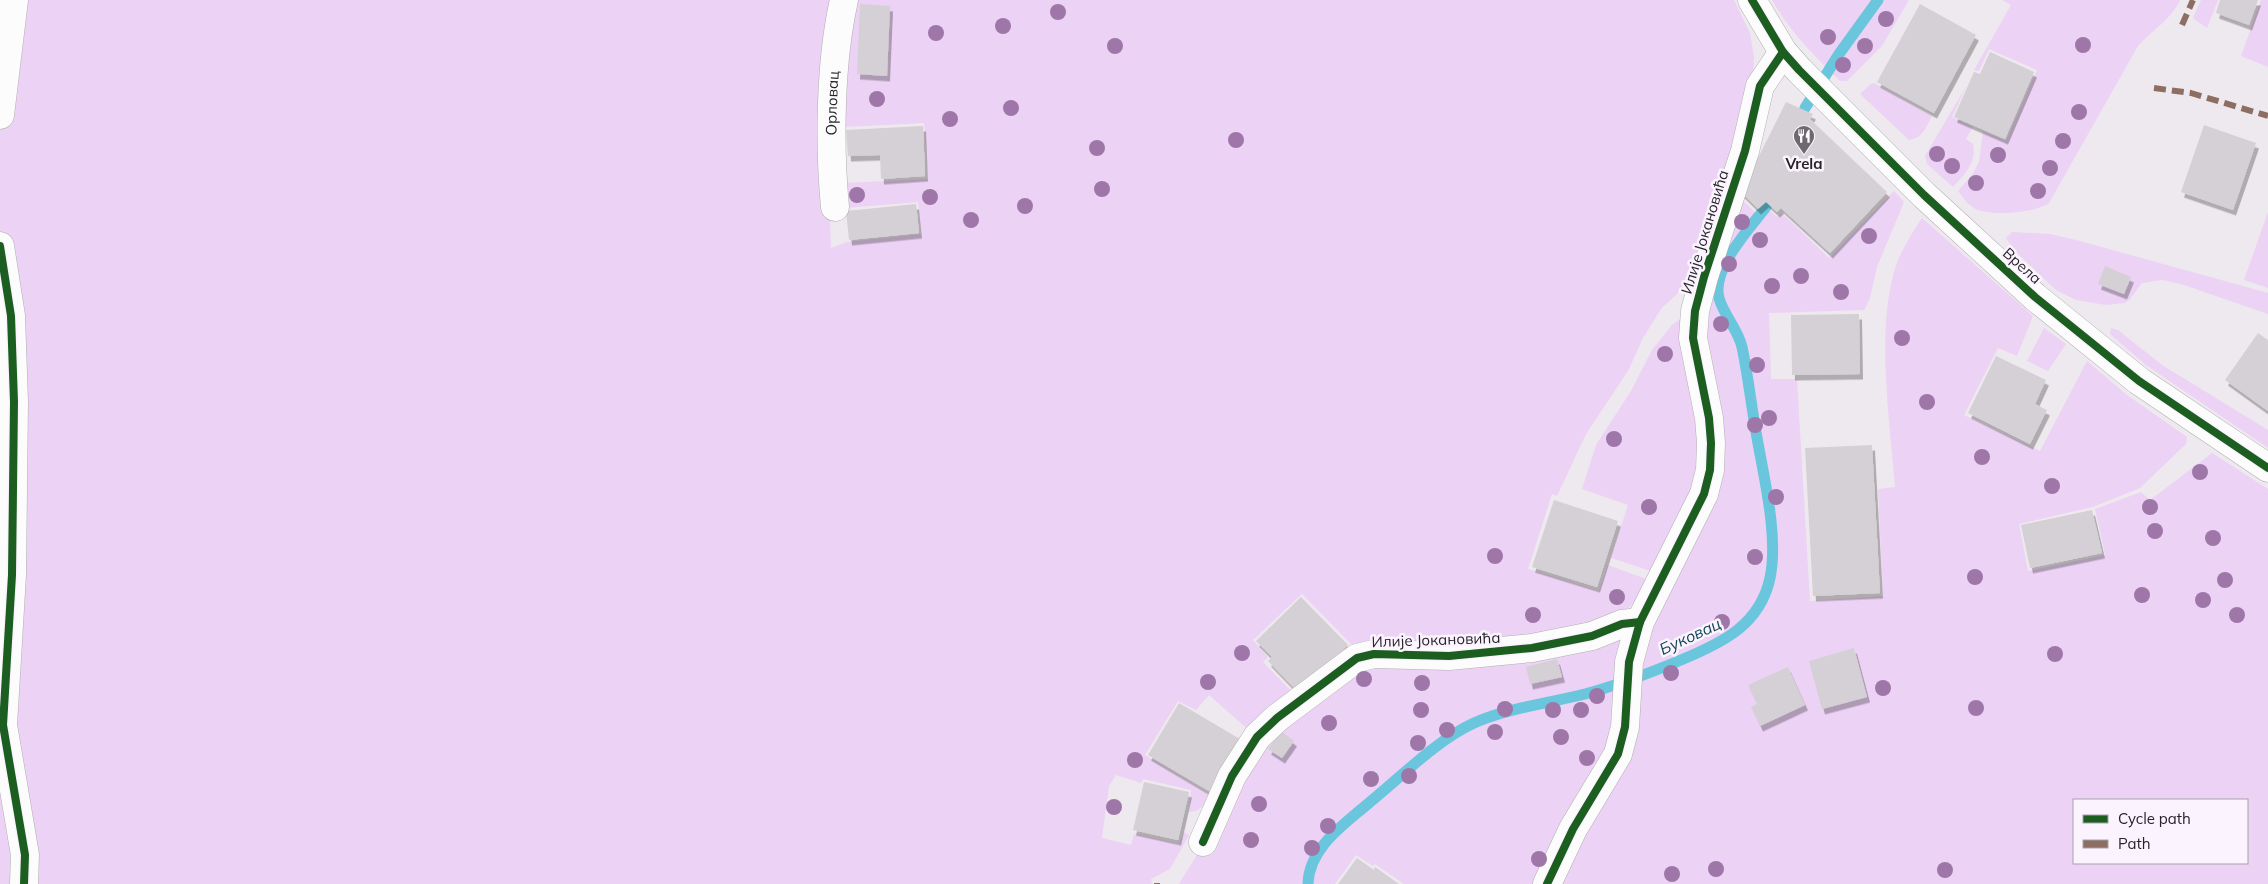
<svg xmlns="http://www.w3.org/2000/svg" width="2268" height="884" viewBox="0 0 2268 884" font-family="Mulish,sans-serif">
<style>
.green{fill:#ecd2f4;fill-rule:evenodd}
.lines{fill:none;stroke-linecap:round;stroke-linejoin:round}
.stream{stroke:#69c6dc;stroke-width:11}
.building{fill:#d4d0d5;filter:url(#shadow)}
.minor-casing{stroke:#b2aeb2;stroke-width:29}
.minor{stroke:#fcfcfd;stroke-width:28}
.quiet{stroke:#8d6e63;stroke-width:6;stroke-dasharray:12 6;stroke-linecap:butt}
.cycleway-casing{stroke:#fbf4fe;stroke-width:11}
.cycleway{stroke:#1b5e20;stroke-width:8}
.tree{fill:#9e76a8}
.labels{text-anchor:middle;stroke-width:5;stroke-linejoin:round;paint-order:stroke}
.street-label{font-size:15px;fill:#272429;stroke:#fbf4fe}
.poi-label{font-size:15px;font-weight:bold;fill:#272429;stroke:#fbf4fe}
.water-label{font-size:16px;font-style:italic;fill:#0d4652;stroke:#fbf4fe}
</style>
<defs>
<filter id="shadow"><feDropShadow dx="3" dy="5.5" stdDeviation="0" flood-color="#0004"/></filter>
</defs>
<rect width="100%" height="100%" fill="#eee9ef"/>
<!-- green -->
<g class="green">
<path d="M0,0H839L826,115L831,248L847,242L921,234L918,202L845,208V183L928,179L924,123L845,127V81L854,0H1734L1750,33L1754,57L1753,78L1697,265L1676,295L1661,309L1643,338L1628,371L1586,434L1557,496L1552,494L1528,569L1599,591L1608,565L1649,580L1638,599L1621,615L1580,631L1342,656L1352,645L1302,594L1253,640L1268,657L1263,662L1295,695L1251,732L1209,695L1196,710L1178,701L1145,755L1215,798L1196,811L1189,812L1191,790L1143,779L1141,783L1116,775L1109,786L1102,838L1131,845L1134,834L1179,844L1184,832L1189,835L1170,869L1151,879L1152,884H0Z"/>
<path d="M1772,0H1909L1882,46L1847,81H1840C1814,55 1790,32 1772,0Z"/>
<path d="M2002,0H2180C2171,20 2152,30 2138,46L2049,203C2036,213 1988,217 1974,208C1967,204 1963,197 1958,191L1972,175L1979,162L1983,131L2006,141L2037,70L1989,49L1979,71L1974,70L2011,5Z"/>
<path d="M2201,0H2218L2207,28L2193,18Z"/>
<path d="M2261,0H2268V67L2241,56Z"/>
<path d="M1874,83L1932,116C1926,127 1923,138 1909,140L1860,94L1871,84Z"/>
<path d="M1967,85L1952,117L1973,127L1966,139L1973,144C1977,162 1965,174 1953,187L1927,164L1925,156Z"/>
<path d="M1894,191L1904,202L1877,267L1870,298L1864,310L1769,313L1771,379H1797L1810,601L1883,596L1878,489L1895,487C1890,424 1877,337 1893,276C1898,255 1910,236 1922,218L2033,316L2017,356L1998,348L1964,415L2040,451L2087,361L2127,395L2187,437L2186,444L2140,488L2093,507L2019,524L2028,571L2105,555L2095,509L2141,492L2150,500L2212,453L2268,489V884H1557L1578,840L1640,648L1698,520L1704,315L1740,198L1758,215L1766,207L1777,217L1782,213L1829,258ZM2074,800H2247V863H2074Z"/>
<path d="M2268,212V288L2244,280Z"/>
<path d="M2012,232L2050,234L2080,241L2268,293V314L2184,285L2162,280L2142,283L2130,299L2125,303L2106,305L2076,300L2056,290L2016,252L2006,238Z"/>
<path d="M1682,318L1696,381L1698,475L1651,571L1611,558L1628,505L1582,489L1596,445L1631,391L1652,350L1672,325Z"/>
<path d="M2044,328L2066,344L2048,371L2027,361Z"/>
<path d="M2111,328L2118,330L2162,365L2268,430V448L2146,365L2110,334Z"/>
<path d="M1624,633L1615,736L1539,884H1404L1375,864L1373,866L1356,855L1335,884H1179L1263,747L1349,671Z"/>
</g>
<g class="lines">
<!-- stream -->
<g class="stream">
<path d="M1805,108L1839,54L1878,0"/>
<path d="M1308,884C1309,847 1345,824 1370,802C1402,776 1437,740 1474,723C1508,708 1549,703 1585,694C1618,685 1650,673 1681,660C1722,643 1760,625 1770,578C1779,536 1763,474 1756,432C1751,404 1748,375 1742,347C1738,329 1724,316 1719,298C1711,269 1750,228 1766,207"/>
</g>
</g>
<!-- building -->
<g class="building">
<path d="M2220,0H2258L2249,25L2216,13Z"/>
<path d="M860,4L890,6L887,76L857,74Z"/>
<path d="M1920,4L1976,35L1934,113L1877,82Z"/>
<path d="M1990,52L2034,72L2005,139L1954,117L1974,72L1980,74Z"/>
<path d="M1786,102L1813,114L1810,119L1887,192L1830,253L1781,208L1777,212L1766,202L1758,209L1741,192Z"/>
<path d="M2204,125L2256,143L2233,210L2181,192Z"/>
<path d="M923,126L925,176L881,179L880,155L848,156L846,130Z"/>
<path d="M916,204L919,233L849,240L846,211Z"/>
<path d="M2105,266L2131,277L2124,294L2098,284Z"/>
<path d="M1859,314L1860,374L1792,375L1791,315Z"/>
<path d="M2258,333L2268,340V411L2225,380Z"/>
<path d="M1996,356L2046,380L2035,404L2047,410L2030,444L1968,413Z"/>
<path d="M1872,445L1880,593L1813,596L1805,448Z"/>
<path d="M1554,500L1618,521L1597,587L1532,567Z"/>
<path d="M2092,510L2102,553L2030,568L2021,525Z"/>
<path d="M1301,597L1348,645L1299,693L1268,661L1272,657L1256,641Z"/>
<path d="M1854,648L1867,697L1822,709L1809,661Z"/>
<path d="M1557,659L1562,677L1530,684L1526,667Z"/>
<path d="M1788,667L1805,705L1760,726L1751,707L1757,704L1748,685Z"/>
<path d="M1179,703L1245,742L1214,794L1148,755Z"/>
<path d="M1281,731L1294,741L1282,758L1268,749Z"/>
<path d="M1144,782L1189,792L1178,840L1133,830Z"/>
<path d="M1357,858L1374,870L1375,867L1399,884H1338Z"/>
</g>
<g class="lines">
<!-- minor casing -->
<g class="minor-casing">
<g id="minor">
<path d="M1752,0L1783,52L1799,70L1924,195L2035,297L2139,381L2268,468"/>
<path d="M0,115L14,0"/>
<path id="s1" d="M835,207C829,144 830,62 844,0"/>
<path d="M0,246L11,316L14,402L12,575L3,725L25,855L24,884"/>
<path d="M1203,842L1232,776L1257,737L1277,718L1357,658L1374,654L1449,656L1532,648L1592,636L1622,624L1640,622"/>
<path d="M1547,884L1573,829L1618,754L1625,727L1629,662L1640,622L1704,494L1710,470L1711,443L1709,418L1693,338L1695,311L1704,277L1745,151L1760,86L1783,52"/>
</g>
</g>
<!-- minor -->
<use href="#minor" class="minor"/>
<!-- quiet -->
<g class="quiet">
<path d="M2182,25L2193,0"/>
<path d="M2154,88L2191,93L2268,116"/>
<path d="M1157,884V883"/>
</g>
<!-- cycleway casing -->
<g class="cycleway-casing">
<g id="cycleway">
<path d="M1752,0L1783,52L1799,70L1924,195L2035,297L2139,381L2268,468"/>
<path d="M0,246L11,316L14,402L12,575L3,725L25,855L24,884"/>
<path d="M1203,842L1232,776L1257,737L1277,718L1357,658L1374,654L1449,656L1532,648L1592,636L1622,624L1640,622"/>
<path d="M1547,884L1573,829L1618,754L1625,727L1629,662L1640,622L1704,494L1710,470L1711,443L1709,418L1693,338L1695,311L1704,277L1745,151L1760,86L1783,52"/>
</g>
</g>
<!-- cycleway -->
<use href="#cycleway" class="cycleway"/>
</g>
<!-- trees -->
<g class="tree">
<circle cx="1058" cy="12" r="8"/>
<circle cx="1886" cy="19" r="8"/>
<circle cx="1003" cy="26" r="8"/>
<circle cx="936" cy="33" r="8"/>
<circle cx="1828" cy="37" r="8"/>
<circle cx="2083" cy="45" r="8"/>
<circle cx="1115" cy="46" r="8"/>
<circle cx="1865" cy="46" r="8"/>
<circle cx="1843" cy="65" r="8"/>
<circle cx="877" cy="99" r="8"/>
<circle cx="1011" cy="108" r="8"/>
<circle cx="2079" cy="112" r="8"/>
<circle cx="950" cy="119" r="8"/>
<circle cx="1236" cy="140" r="8"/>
<circle cx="2063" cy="141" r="8"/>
<circle cx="1097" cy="148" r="8"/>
<circle cx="1937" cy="154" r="8"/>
<circle cx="1998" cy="155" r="8"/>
<circle cx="1952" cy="166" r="8"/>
<circle cx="2050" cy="168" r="8"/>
<circle cx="1976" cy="183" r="8"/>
<circle cx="1102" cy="189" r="8"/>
<circle cx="2038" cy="191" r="8"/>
<circle cx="857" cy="195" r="8"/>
<circle cx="930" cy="197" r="8"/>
<circle cx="1025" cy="206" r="8"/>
<circle cx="971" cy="220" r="8"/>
<circle cx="1742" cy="222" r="8"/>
<circle cx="1869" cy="236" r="8"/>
<circle cx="1760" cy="240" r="8"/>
<circle cx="1729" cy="264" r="8"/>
<circle cx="1801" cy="276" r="8"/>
<circle cx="1772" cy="286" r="8"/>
<circle cx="1841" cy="292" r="8"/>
<circle cx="1721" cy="324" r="8"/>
<circle cx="1902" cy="338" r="8"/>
<circle cx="1665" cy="354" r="8"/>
<circle cx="1757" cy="365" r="8"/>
<circle cx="1927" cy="402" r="8"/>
<circle cx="1769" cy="418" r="8"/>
<circle cx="1755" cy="425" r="8"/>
<circle cx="1614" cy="439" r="8"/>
<circle cx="1982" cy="457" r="8"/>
<circle cx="2200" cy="472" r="8"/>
<circle cx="2052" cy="486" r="8"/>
<circle cx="1776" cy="497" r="8"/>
<circle cx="1649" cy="507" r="8"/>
<circle cx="2150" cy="507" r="8"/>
<circle cx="2155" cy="531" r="8"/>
<circle cx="2213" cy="538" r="8"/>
<circle cx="1495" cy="556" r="8"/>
<circle cx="1755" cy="557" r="8"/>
<circle cx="1975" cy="577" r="8"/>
<circle cx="2225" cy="580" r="8"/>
<circle cx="2142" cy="595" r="8"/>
<circle cx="1617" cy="597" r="8"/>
<circle cx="2203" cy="600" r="8"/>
<circle cx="1533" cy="615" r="8"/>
<circle cx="2237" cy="615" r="8"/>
<circle cx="1722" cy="622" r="8"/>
<circle cx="1242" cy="653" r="8"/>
<circle cx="2055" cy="654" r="8"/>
<circle cx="1671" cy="673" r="8"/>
<circle cx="1364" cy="679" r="8"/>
<circle cx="1208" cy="682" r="8"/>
<circle cx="1422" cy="683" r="8"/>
<circle cx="1883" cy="688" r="8"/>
<circle cx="1597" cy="696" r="8"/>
<circle cx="1976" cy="708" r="8"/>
<circle cx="1505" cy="709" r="8"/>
<circle cx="1421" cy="710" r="8"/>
<circle cx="1553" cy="710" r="8"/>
<circle cx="1581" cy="710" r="8"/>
<circle cx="1329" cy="723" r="8"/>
<circle cx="1447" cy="730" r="8"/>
<circle cx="1495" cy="732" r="8"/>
<circle cx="1561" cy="737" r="8"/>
<circle cx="1418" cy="743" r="8"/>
<circle cx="1587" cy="758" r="8"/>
<circle cx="1135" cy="760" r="8"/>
<circle cx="1409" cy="776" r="8"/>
<circle cx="1371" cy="779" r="8"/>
<circle cx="1259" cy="804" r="8"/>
<circle cx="1114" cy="807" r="8"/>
<circle cx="1328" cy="826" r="8"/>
<circle cx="1251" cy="840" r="8"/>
<circle cx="1312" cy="848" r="8"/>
<circle cx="1539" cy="859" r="8"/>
<circle cx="1716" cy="869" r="8"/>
<circle cx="1945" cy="870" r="8"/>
<circle cx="1672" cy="874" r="8"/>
</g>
<!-- icons -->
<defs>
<g id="restaurant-pin" transform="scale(1.125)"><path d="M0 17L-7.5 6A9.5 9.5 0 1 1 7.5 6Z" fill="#6d696e" stroke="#fbf4fe"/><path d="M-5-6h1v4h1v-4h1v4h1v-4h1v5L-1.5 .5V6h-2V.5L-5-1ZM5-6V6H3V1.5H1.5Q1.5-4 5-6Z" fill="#fff"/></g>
</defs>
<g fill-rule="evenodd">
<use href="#restaurant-pin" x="1804" y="136"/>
</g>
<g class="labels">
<!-- street labels -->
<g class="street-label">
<text dy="5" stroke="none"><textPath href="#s1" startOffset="104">Орловац</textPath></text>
<text transform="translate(1705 232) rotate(-73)" y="5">Илије Јокановића</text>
<text transform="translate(2022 266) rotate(42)" y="5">Врела</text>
<text transform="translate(1436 640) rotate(-2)" y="5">Илије Јокановића</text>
</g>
<!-- poi labels -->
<g class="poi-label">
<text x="1804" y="169">Vrela</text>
</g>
<!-- water labels -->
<g class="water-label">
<text transform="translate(1690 636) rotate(-25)" y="6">Буковац</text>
</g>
</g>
<!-- legend -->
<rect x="2073" y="799" width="175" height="65" fill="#fbf4fe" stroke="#a6a1a9"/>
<rect x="2083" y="815" width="25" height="8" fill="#1b5e20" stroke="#a6a1a9"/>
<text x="2118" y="824" font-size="15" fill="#272429">Cycle path</text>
<rect x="2083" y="840" width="25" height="8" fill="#8d6e63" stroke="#a6a1a9"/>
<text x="2118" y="849" font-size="15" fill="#272429">Path</text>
</svg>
